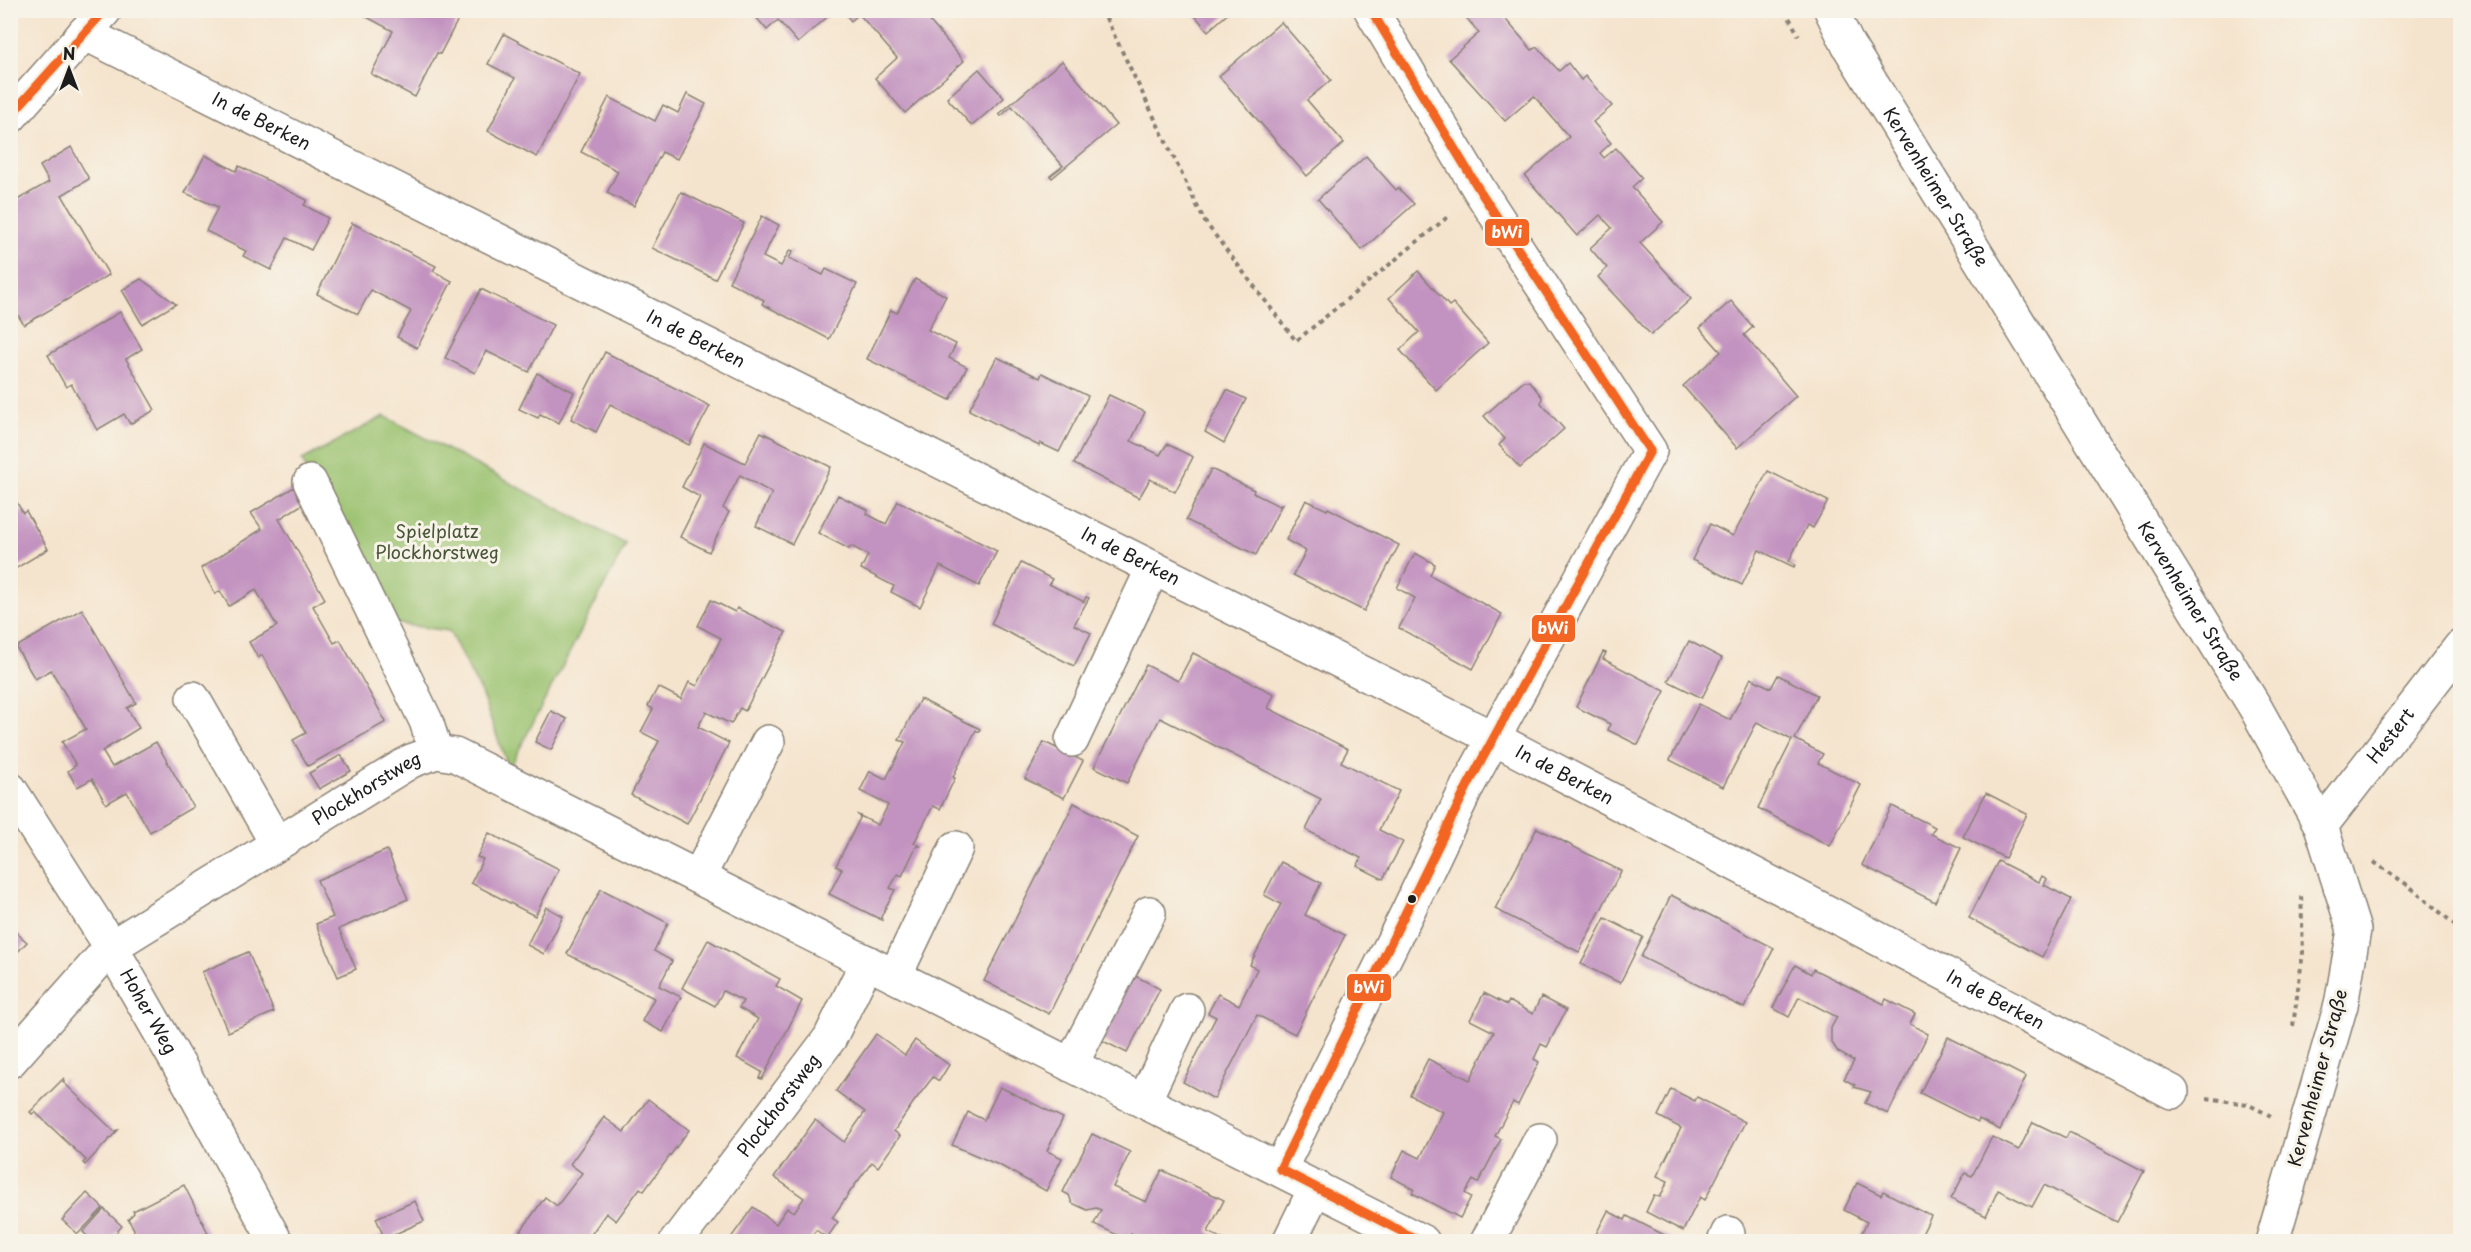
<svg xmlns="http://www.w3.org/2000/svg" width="2471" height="1252" viewBox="0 0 2471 1252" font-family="'Playpen Sans',sans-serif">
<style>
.green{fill:#99c16d;stroke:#5a6e44;stroke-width:1.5}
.building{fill:#c293c0}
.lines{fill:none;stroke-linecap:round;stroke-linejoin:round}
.minor-casing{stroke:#888074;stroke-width:36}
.major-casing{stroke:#888074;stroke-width:36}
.path{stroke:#888074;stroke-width:4;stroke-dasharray:4.5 4.5;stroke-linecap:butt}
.minor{stroke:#fff;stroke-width:33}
.major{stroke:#fff;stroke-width:33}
.bus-1-casing{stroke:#f7f3e8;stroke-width:14}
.bus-1{stroke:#f26522;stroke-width:9}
.bus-dot{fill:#1c1c1c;stroke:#f7f3e8;stroke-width:2}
.labels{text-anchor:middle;stroke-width:6;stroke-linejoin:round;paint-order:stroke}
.street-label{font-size:18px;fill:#1c1c1c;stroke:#f7f3e8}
.park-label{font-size:18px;fill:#485638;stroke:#f7f3e8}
.line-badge{stroke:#f7f3e8;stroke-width:2}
.badge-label{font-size:16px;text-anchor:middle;font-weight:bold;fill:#fff}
</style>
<rect width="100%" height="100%" fill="#f7f3e8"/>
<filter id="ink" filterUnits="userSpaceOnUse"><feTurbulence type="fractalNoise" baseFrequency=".0167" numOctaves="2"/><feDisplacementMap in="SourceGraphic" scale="12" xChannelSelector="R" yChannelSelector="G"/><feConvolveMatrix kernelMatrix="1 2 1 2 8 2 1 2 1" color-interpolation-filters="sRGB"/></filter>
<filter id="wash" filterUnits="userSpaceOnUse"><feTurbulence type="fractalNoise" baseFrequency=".008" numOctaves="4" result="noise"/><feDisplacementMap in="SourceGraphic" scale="24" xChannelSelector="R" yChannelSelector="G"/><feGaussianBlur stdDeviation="1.35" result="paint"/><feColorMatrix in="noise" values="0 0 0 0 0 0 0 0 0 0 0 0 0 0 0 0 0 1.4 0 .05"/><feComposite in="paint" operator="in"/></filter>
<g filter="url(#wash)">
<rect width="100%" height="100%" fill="#f5e4cd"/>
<!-- green -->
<path class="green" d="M384,416L626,544L509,769L481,693L449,631L378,621L302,460Z"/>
<g id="blocks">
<!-- building -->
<g class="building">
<path d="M354,10H463L440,54L437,53L415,97L371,74L393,31Z"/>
<path d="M750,10H835L798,43L778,20L767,30Z"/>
<path d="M842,10H920L964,61L905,113L875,78L897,58L859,14L851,21Z"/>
<path d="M1190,10H1232L1208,31Z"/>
<path d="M1460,10H1505L1501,14L1532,50L1537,47L1559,71L1568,63L1581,80L1585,76L1612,106L1593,122L1611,143L1600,153L1604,158L1616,148L1642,178L1632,187L1663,222L1640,243L1691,299L1651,335L1598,277L1607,268L1590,248L1612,228L1600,215L1577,236L1525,176L1569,137L1534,96L1505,121L1449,59L1479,33Z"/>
<path d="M1281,22L1331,80L1307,100L1344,143L1307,176L1219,76Z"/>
<path d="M504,34L580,74L537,157L488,131L515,78L488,64Z"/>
<path d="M1062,61L1116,125L1052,178L1050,176L1063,166L1012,106L1001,116L999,114Z"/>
<path d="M979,69L1004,98L972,126L947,98Z"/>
<path d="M687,94L706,104L677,159L662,152L634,206L607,193L618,171L581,152L609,97L655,121L663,105L678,113Z"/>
<path d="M71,147L89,179L62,195L109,275L24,325L10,302V204L49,182L40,166Z"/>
<path d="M205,155L236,171L239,166L307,200L304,205L328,218L311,250L287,238L271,270L243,256L246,251L206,231L218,207L185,193Z"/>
<path d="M1366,156L1396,190L1398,188L1414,204L1362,250L1318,199Z"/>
<path d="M681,192L744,223L715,279L652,248Z"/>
<path d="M762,216L779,225L763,257L781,266L790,250L793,251L789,258L823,275L826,269L857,284L829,339L762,304L764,300L729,282Z"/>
<path d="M352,223L436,266L433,271L452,281L417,348L397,337L411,311L371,290L358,314L317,294Z"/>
<path d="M1418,271L1449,306L1453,303L1488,343L1436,390L1400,350L1419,332L1389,298Z"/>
<path d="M141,279L176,304L142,324L122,290Z"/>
<path d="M915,279L946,296L928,330L956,344L949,358L967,367L950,400L867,359L891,310L897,313Z"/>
<path d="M481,289L553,325L529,372L486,351L475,373L445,358Z"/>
<path d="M1731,301L1753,327L1744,335L1796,396L1737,448L1683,386L1721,352L1700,328Z"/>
<path d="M120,312L142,349L126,359L155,410L130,424L124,414L97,430L71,384L66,387L48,355Z"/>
<path d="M605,352L710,406L689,445L610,404L596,432L571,419Z"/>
<path d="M997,357L1040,378L1042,373L1088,396L1059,452L1040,443L1039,446L969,410Z"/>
<path d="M537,373L574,392L559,423L540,414L538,418L519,409Z"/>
<path d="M1523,381H1529L1542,397L1541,403L1564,429L1520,468L1499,445L1505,439L1484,416Z"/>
<path d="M1227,390L1246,399L1224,443L1205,432Z"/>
<path d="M1109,395L1145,412L1131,441L1160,455L1167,444L1193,457L1175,492L1150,479L1139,498L1074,464Z"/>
<path d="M761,432L831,467L792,544L756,526L772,493L740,475L723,508L729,512L709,552L680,537L700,497L682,487L704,443L745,463Z"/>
<path d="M1211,469L1254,490L1253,493L1279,506L1282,504L1256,555L1186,520Z"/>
<path d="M1768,471L1828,501L1813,528L1807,525L1789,561L1795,565L1794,567L1759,550L1742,585L1692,560L1710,524L1733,536Z"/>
<path d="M294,487L303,504L279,519L325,599L313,606L334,643L340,640L386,722L308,766L293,740L306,733L262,655L258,658L249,642L277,626L256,590L229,606L220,591L215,594L201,568L262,529L251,513Z"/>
<path d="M10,491L23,513L26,511L48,549L10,572Z"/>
<path d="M838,495L868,510L867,514L886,524L898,501L997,551L979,586L940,566L920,607L891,592L894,586L861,569L868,555L851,546L849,549L818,533Z"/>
<path d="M1306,500L1327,510L1328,508L1399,545L1364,611L1293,575L1306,551L1286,540Z"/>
<path d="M1415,553L1435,564L1430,575L1502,614L1473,669L1399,628L1415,598L1397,588Z"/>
<path d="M1021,563L1052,579L1049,584L1084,602L1086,597L1089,598L1074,625L1091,633L1074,666L991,624Z"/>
<path d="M711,600L735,612L737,608L786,632L745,711L740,708L731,724L706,712L698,727L729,743L687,824L631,795L659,741L641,732L653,709L648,706L658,687L681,699L689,682L697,686L721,638L698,626Z"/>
<path d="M82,609L136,703L127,708L139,728L102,751L112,767L156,742L193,807L150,832L127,792L106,804L92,779L77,787L68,771L76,765L62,742L86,729L51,670L35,679L16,647Z"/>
<path d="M1689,641L1722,658L1702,698L1668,681Z"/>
<path d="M1603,652L1606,653L1603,659L1665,691L1638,745L1608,730L1610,724L1576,707Z"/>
<path d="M1193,653L1274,694L1268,708L1348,749L1341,762L1399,791L1379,830L1403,842L1383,879L1357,866L1361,858L1306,830L1321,799L1160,718L1127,783L1094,767L1146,665L1178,681Z"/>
<path d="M1778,675L1817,695L1795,739L1823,754L1818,763L1861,785L1830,846L1758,808L1792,740L1757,722L1723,787L1670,760L1699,704L1730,720L1751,678L1771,688Z"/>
<path d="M920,699L980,729L979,732L976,730L953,777L955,778L940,809L933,806L914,843L920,846L916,847L902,876L898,874L890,888L895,890L881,917L882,920L829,894L842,869L836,866L860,818L858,815L878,825L888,805L860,791L870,771L886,779L905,742L899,740Z"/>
<path d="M551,711L567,719L551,750L535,742Z"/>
<path d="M1044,742L1083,761L1064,798L1025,779Z"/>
<path d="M341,755L351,771L319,789L309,773Z"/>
<path d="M1986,793L2027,814L2005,858L1963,837Z"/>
<path d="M1074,803L1138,836L1049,1014L984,981Z"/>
<path d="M1892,806L1935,827L1931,834L1961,848L1935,902L1862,865Z"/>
<path d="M1537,828L1621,871L1579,952L1495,909Z"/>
<path d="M489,833L559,869L535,916L471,883L483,859L477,857Z"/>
<path d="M387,850L408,899L339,929L356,969L338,977L316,924L333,917L317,880Z"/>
<path d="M1998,861L2039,882L2042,876L2047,879L2044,885L2071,899L2042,957L1969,918Z"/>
<path d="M1281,862L1321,883L1305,915L1345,935L1295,1034L1257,1015L1214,1099L1183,1082L1216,1017L1208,1013L1218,994L1239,1005L1257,969L1250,965L1281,904L1264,895Z"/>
<path d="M601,889L668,923L654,951L672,961L659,986L681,997L663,1032L642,1021L654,998L567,954Z"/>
<path d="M1671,895L1774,948L1744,1008L1641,957Z"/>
<path d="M546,907L563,916L544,954L527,945Z"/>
<path d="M1605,918L1643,937L1620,983L1581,964Z"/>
<path d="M10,927L27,942L10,960Z"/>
<path d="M708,940L780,979L776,986L802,1001L762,1079L759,1078L762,1072L737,1058L758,1019L739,1008L743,1001L723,991L715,1006L682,988Z"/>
<path d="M248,952L274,1012L228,1032L202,972Z"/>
<path d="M1795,965L1811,974L1813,969L1884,1004L1886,999L1915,1014L1910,1024L1928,1034L1888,1114L1865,1103L1871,1092L1854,1087L1855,1085L1844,1079L1854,1061L1838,1052L1831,1041V1028L1837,1017L1799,997L1789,1017L1773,1008Z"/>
<path d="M1130,973L1160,989L1127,1053L1097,1038Z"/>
<path d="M1484,993L1507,1005L1509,1001L1533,1014L1541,997L1566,1010L1547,1047L1541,1044L1534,1059L1539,1062L1518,1105L1513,1102L1495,1136L1501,1139L1478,1183L1473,1180L1465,1193L1471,1197L1460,1218L1412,1193L1414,1189L1391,1177L1404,1150L1420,1158L1443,1112L1410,1095L1428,1059L1470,1080L1494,1032L1470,1020Z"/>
<path d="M876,1034L905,1055L915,1040L949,1065L939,1081L933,1077L913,1103L894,1131L900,1136L878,1167L872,1162L852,1189L832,1218L838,1222L827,1238L816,1230L808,1242H734L730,1239L753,1207L776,1224L787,1208L794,1212L804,1198L774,1177L815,1120L844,1142L865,1112L836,1091Z"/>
<path d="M1948,1037L2026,1077L2000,1130L1979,1119L1978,1122L1920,1093Z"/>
<path d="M64,1078L65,1079L63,1082L114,1131L118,1130L85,1165L83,1163L86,1160L35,1112L32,1114L30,1112Z"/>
<path d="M1000,1087L1063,1118L1047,1151L1062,1158L1046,1191L1001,1166L952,1145L968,1112L984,1120Z"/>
<path d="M1671,1089L1695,1101L1697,1097L1745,1122L1705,1200L1700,1197L1683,1231L1646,1212L1654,1195L1660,1197L1668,1181L1657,1176L1681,1128L1658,1116Z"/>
<path d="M648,1099L689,1130L644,1191L640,1188L616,1221L606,1213L586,1242H513L545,1197L557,1206L582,1173L570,1164L604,1117L624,1132Z"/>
<path d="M2033,1122L2066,1138L2069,1132L2144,1171L2117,1222L2044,1185L2032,1207L1998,1190L1986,1216L1951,1199L1965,1173L1972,1176L1992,1137L2019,1150Z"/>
<path d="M1092,1134L1130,1152L1113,1187L1146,1202L1162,1170L1224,1200L1208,1232L1225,1240L1224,1242H1149L1131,1233L1128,1240L1094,1224L1101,1210L1096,1208L1087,1210L1072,1203L1069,1195L1063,1192Z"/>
<path d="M1857,1183L1881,1195L1883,1191L1931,1216L1918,1242H1857L1867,1222L1844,1210Z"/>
<path d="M184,1185L208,1233L191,1242H133L134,1229L128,1219L134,1213L133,1211Z"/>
<path d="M87,1193L103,1208L78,1234L62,1220Z"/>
<path d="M415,1201L424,1221L395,1234L398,1241H368L383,1235L376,1218Z"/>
<path d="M104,1209L122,1226L108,1242H93L83,1232Z"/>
<path d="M1608,1211L1625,1220L1627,1216L1678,1242H1607L1595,1236Z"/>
</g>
</g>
</g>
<g filter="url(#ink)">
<use href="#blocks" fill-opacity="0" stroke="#888074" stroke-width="1.5"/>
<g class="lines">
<!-- minor casing -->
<g class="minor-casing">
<g id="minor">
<path id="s1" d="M84,33L1495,739L2172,1092"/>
<path d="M10,117L105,10"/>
<path d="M310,482L426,721L436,752"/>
<path d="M193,698L277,844"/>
<path d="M1072,740L1153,568"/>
<path id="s2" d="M10,789L111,947L188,1081L276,1242"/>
<path id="s3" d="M2321,826L2460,647"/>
<path d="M699,876L768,742"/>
<path d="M895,976L956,848"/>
<path id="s4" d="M10,1061L111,947L411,761L436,752L455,755L1423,1242"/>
<path d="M1071,1065L1149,913"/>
<path d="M1144,1101L1187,1010"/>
<path d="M1280,1169L1409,909L1468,785L1650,451L1480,191L1371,10"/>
<path id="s5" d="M676,1242L830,1038L867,962"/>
<path d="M1289,1242L1316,1187"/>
<path d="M1487,1242L1540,1140"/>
<path d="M1724,1242L1728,1233"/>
</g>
</g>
<!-- major casing -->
<g class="major-casing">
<g id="major">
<path id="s6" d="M1831,10L1848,45L2255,707L2321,826L2354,930L2341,1005L2272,1242"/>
</g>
</g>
<!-- path -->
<g class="path">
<path d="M1102,10L1205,222L1296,341L1450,215"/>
<path d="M1785,10L1799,36"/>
<path d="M2374,862L2409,886L2460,929"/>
<path d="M2293,1026L2303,952L2301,893"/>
<path d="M2207,1098L2247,1104L2271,1116"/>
</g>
<!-- minor -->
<use href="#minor" class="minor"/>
<!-- major -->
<use href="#major" class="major"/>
<!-- bus-1 casing -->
<g class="bus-1-casing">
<g id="bus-1">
<path d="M1371,10L1480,191L1650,451"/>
<path d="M10,116L105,10"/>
<path d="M1280,1169L1468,785L1650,451"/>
<path d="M1280,1169L1422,1242"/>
</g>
</g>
<!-- bus-1 -->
<use href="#bus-1" class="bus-1"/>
</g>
</g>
<!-- markers -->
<circle class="bus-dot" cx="1412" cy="899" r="5"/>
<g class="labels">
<!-- street labels -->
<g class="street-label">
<text dy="6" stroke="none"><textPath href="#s1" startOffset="198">In de Berken</textPath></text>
<text dy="6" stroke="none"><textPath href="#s6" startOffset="206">Kervenheimer Straße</textPath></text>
<text dy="6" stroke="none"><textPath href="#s1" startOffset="684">In de Berken</textPath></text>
<text dy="6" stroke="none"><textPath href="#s1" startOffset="1170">In de Berken</textPath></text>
<text dy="6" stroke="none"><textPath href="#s6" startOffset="692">Kervenheimer Straße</textPath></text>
<text dy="6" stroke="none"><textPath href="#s3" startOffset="114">Hestert</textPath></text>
<text dy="6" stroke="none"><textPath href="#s1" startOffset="1656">In de Berken</textPath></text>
<text dy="6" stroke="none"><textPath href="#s4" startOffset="453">Plockhorstweg</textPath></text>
<text dy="6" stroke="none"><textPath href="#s1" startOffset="2142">In de Berken</textPath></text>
<text dy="6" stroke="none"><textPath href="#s2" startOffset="262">Hoher Weg</textPath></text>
<text transform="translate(2318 1078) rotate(-75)" y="6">Kervenheimer Straße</text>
<text dy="6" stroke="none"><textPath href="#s5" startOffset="171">Plockhorstweg</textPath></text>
</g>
<!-- park labels -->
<g class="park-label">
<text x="437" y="538">Spielplatz<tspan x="437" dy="21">Plockhorstweg</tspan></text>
</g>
</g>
<g class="line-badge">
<rect x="1484" y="218" width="46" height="29" rx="6" fill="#f26522"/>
<rect x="1531" y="614" width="45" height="29" rx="6" fill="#f26522"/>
<rect x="1346" y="973" width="46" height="29" rx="6" fill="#f26522"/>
</g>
<g class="badge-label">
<text x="1507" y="238">bWi</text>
<text x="1553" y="634">bWi</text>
<text x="1369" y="993">bWi</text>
</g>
<!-- margin -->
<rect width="2471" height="1252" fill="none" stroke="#f7f3e8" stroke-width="36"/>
<!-- north arrow -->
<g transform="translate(69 69)" stroke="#f7f3e8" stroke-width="4.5" paint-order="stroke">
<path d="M0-4.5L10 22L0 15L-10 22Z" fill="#1c1c1c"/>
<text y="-9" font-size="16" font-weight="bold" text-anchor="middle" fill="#1c1c1c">N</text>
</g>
</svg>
